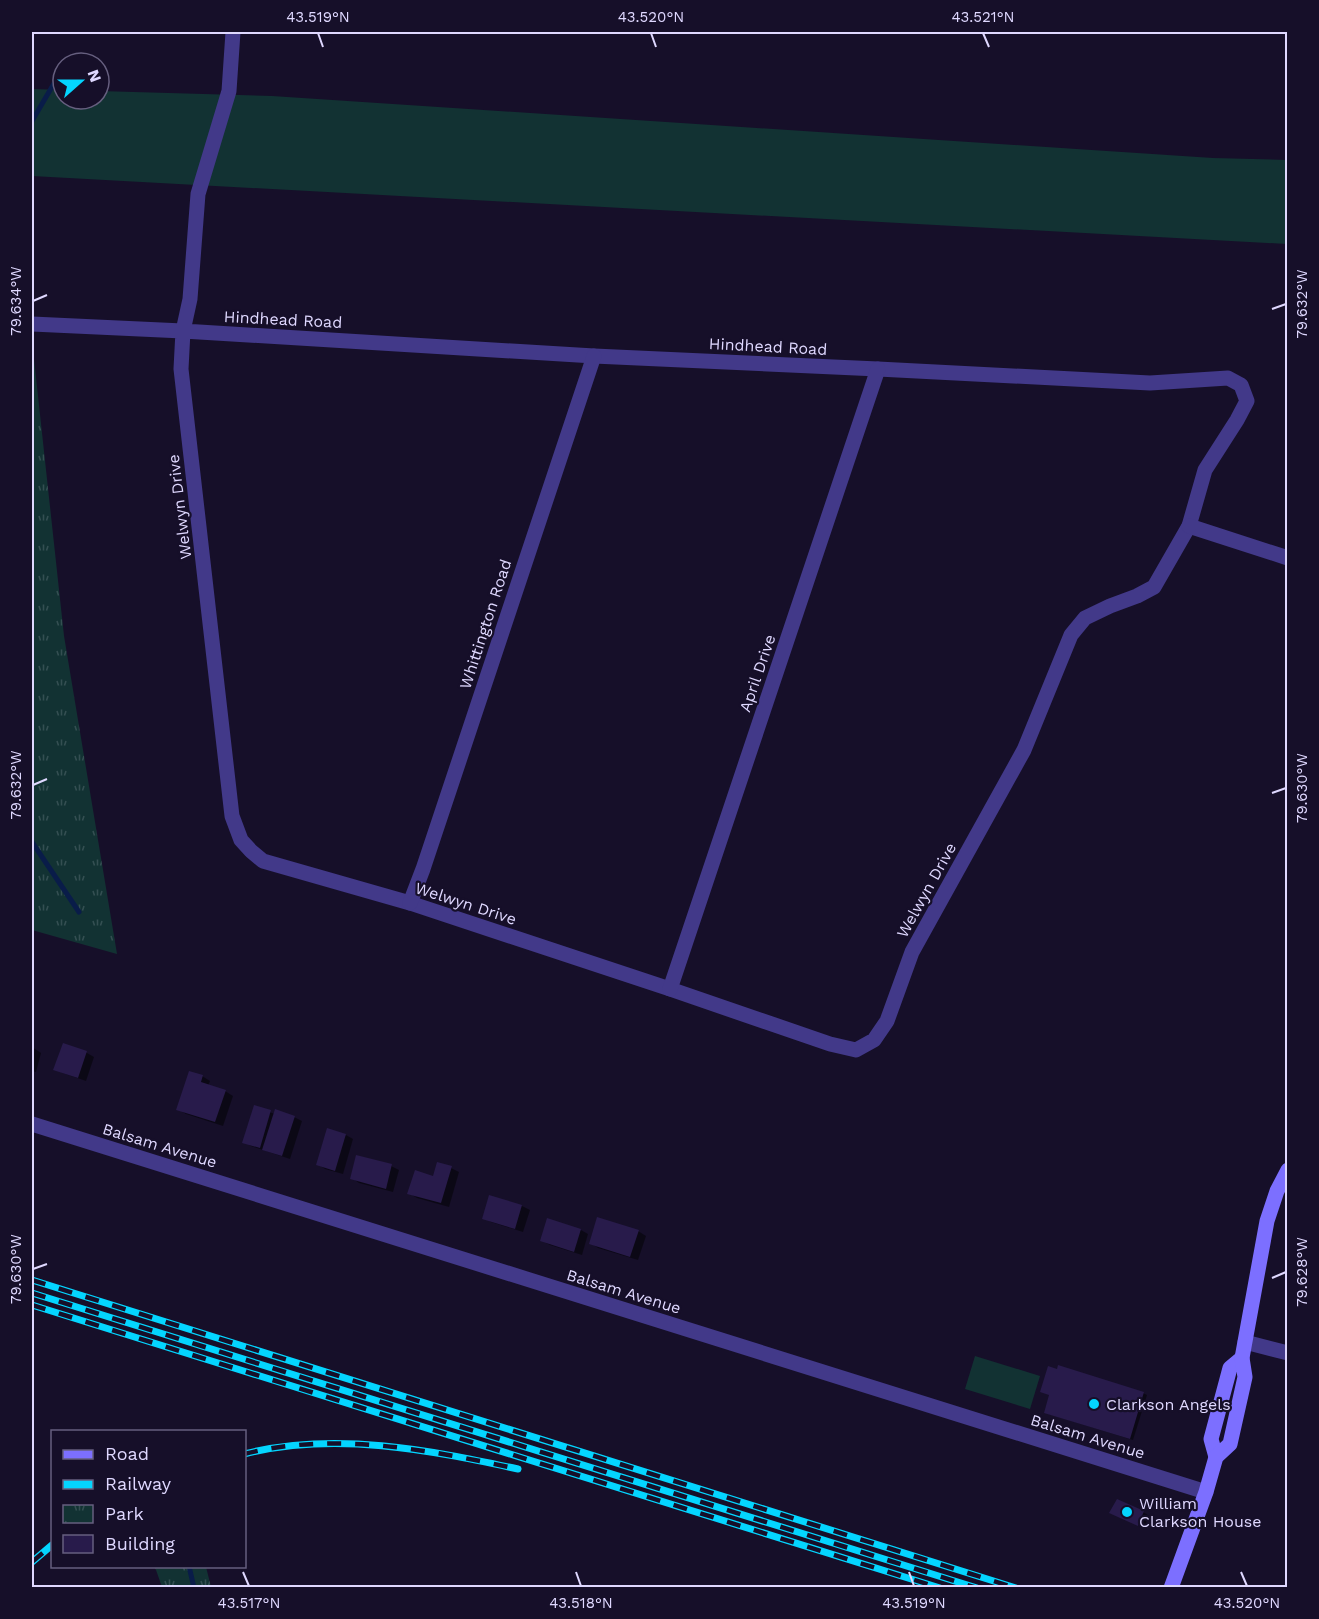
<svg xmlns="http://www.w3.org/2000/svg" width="1319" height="1619" viewBox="0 0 1319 1619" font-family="'Work Sans',sans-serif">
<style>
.green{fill:#123233}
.park{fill:url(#park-tufts)}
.shadow{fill:#0007}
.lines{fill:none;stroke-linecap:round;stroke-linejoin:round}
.stream{stroke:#091c49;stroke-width:5}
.building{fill:#281b4b}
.street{stroke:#423989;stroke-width:15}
.secondary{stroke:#7c6fff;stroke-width:15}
.rail-casing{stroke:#04d5ff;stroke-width:7}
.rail{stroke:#160f29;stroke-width:4.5;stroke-dasharray:14;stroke-linecap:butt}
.ticks{fill:none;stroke:#dfd8ff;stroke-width:2}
.poi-dot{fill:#04d5ff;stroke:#160f29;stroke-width:2}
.labels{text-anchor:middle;stroke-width:4.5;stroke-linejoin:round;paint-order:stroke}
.street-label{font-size:16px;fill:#dfd8ff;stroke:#160f29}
.poi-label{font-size:16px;fill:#dfd8ff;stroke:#160f29;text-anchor:start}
.neatline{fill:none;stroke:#dfd8ff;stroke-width:2}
.ticks-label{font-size:15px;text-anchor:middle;fill:#dfd8ff}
</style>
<defs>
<pattern id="park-tufts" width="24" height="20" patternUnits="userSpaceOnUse" patternTransform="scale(1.5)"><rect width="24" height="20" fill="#123233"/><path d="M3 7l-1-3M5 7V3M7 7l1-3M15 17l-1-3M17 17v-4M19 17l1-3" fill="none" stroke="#344f52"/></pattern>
</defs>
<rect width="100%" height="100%" fill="#160f29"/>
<!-- green -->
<g class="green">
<path d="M32,89L63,90V99H99V91L272,96L1213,158L1287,160V244L32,176Z"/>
<path d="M975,1356L1040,1376L1030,1409L965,1389Z"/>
</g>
<!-- park -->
<g class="park">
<path d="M32,350H33L64,636L117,954L32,930Z"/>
<path d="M155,1567H206L211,1587H162Z"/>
</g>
<!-- shadow -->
<g class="shadow">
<path d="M64,1045L87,1053L94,1057L86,1081L63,1073L55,1069Z"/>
<path d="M32,1047L41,1053L36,1072L32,1071Z"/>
<path d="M202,1076L210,1081L208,1086L225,1091L233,1096L223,1126L186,1114L178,1109Z"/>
<path d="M255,1107L275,1114L294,1117L302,1121L290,1159L251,1146L244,1142Z"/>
<path d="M346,1135L353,1139L343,1174L325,1169L318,1164Z"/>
<path d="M391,1166L399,1170L393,1192L359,1183L352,1178Z"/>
<path d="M451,1168L459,1172L449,1207L417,1198L409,1193Z"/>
<path d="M490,1196L522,1206L530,1210L523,1232L491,1222L484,1218Z"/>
<path d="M581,1230L588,1234L582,1255L550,1245L542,1241Z"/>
<path d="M638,1231L646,1236L638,1260L598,1248L591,1243Z"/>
<path d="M1143,1393L1147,1395L1133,1440L1049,1414L1051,1395Z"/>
<path d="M1143,1512L1151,1517L1146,1529L1119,1516Z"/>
</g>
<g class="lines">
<!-- stream -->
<g class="stream">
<path d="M66,63L68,59"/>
<path d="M32,121L63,68"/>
<path d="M32,842L79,912"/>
<path d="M189,1566L194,1588"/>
</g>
</g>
<!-- building -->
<g class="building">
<path d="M63,1043L87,1051L78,1078L53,1070Z"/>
<path d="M189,1071L203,1075L201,1082L226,1090L215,1122L176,1110Z"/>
<path d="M254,1105L271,1110L260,1148L242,1143Z"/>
<path d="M275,1109L295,1116L282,1156L262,1150Z"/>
<path d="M327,1128L346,1134L335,1171L316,1165Z"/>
<path d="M356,1155L392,1164L386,1189L350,1179Z"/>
<path d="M437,1162L452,1166L441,1203L407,1194L415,1170L433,1176Z"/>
<path d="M489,1195L522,1205L515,1229L482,1219Z"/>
<path d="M597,1217L639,1230L630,1257L589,1244Z"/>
<path d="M547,1218L581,1229L574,1252L540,1241Z"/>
<path d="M1058,1365L1144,1392L1130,1439L1044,1413L1049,1395L1040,1392L1048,1366L1057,1369Z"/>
<path d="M1117,1499L1144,1511L1138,1526L1109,1513Z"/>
</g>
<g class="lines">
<!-- street -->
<g class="street">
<path d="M32,324L183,331L594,356L878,369L1150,383L1228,378L1241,385L1247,401L1237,420L1205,470L1189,526L1154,587L1137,596L1110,606L1085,618L1071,635L1024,750L912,952L887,1021L874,1040L856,1050L830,1044L670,989L410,903L263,861L251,851L241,840L232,816L181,369L183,331L190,299L198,194L229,91L233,32"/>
<path d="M1189,526L1288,558"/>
<path d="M410,903L423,869L594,356"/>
<path d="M670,989L878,369"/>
<path d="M32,1124L1206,1492"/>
<path d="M1245,1342L1288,1353"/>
</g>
<!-- secondary -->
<g class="secondary">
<path d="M1216,1457L1211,1439L1230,1368L1242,1358"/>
<path d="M1171,1588L1206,1492L1216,1457L1230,1444L1245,1377L1242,1358L1267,1221L1277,1191L1288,1170"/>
</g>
<!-- rail casing -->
<g class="rail-casing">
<g id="rail">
<path d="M32,1280L1016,1588"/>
<path d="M32,1293L977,1588"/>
<path d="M32,1305L940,1588"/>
<path d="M244,1454C335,1431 429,1450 518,1469"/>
<path d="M32,1562L52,1545"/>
</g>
</g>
<!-- rail -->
<use href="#rail" class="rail"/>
</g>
<!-- ticks -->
<path class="ticks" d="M318,33L323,47M651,33L656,47M983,33L989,47M33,301L47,295M1272,309L1286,304M33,785L47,779M1272,793L1286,788M33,1269L47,1264M1272,1278L1286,1272M243,1572L249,1586M576,1572L581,1586M909,1572L914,1586M1241,1572L1247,1586"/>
<!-- markers -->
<g class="poi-dot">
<circle cx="1094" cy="1404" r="6"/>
<circle cx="1127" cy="1512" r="6"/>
</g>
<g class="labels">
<!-- street labels -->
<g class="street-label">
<text transform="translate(283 319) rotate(3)" y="6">Hindhead Road</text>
<text transform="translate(768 346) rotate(3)" y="6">Hindhead Road</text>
<text transform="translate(179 507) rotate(-97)" y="6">Welwyn Drive</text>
<text transform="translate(485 624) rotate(-72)" y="6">Whittington Road</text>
<text transform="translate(757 673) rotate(-71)" y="6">April Drive</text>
<text transform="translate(926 890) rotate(-61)" y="6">Welwyn Drive</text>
<text transform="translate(466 903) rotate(18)" y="6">Welwyn Drive</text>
<text transform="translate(160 1145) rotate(17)" y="6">Balsam Avenue</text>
<text transform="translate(624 1291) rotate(17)" y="6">Balsam Avenue</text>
<text transform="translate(1088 1436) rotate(17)" y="6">Balsam Avenue</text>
</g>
<!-- poi labels -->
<g class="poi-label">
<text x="1106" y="1410">Clarkson Angels</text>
<text x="1139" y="1509">William<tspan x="1139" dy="18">Clarkson House</tspan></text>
</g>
</g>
<!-- border -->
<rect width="1319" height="1619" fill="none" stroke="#160f29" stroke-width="66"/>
<!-- legend -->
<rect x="51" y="1430" width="195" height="138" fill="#160f29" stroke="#665f7f" stroke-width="1.5"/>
<rect x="63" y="1450" width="30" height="9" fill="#7c6fff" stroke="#665f7f" stroke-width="1.5"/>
<text x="105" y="1460" font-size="18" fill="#dfd8ff">Road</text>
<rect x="63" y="1480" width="30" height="9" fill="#04d5ff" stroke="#665f7f" stroke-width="1.5"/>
<text x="105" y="1490" font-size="18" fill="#dfd8ff">Railway</text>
<rect x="63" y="1505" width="30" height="18" fill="url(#park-tufts)" stroke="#665f7f" stroke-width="1.5"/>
<text x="105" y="1520" font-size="18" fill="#dfd8ff">Park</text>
<rect x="63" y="1535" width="30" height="18" fill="#281b4b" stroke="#665f7f" stroke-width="1.5"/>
<text x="105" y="1550" font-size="18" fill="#dfd8ff">Building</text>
<!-- north arrow -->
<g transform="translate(81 81) rotate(69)"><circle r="28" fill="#160f29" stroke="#665f7f" stroke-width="1.5"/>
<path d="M0-4.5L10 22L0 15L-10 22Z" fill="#04d5ff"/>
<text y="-9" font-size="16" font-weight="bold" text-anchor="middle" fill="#dfd8ff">N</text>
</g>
<rect x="33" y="33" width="1253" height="1553" class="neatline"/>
<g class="ticks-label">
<text x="318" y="22">43.519°N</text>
<text x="651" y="22">43.520°N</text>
<text x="983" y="22">43.521°N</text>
<text transform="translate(16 301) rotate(-90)" y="5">79.634°W</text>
<text transform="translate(1302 304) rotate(-90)" y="5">79.632°W</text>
<text transform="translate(16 785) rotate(-90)" y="5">79.632°W</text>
<text transform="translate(1302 788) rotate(-90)" y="5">79.630°W</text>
<text transform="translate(16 1269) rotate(-90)" y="5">79.630°W</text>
<text transform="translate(1302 1272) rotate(-90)" y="5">79.628°W</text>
<text x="249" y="1608">43.517°N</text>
<text x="581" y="1608">43.518°N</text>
<text x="914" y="1608">43.519°N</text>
<text x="1247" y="1608">43.520°N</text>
</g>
</svg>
